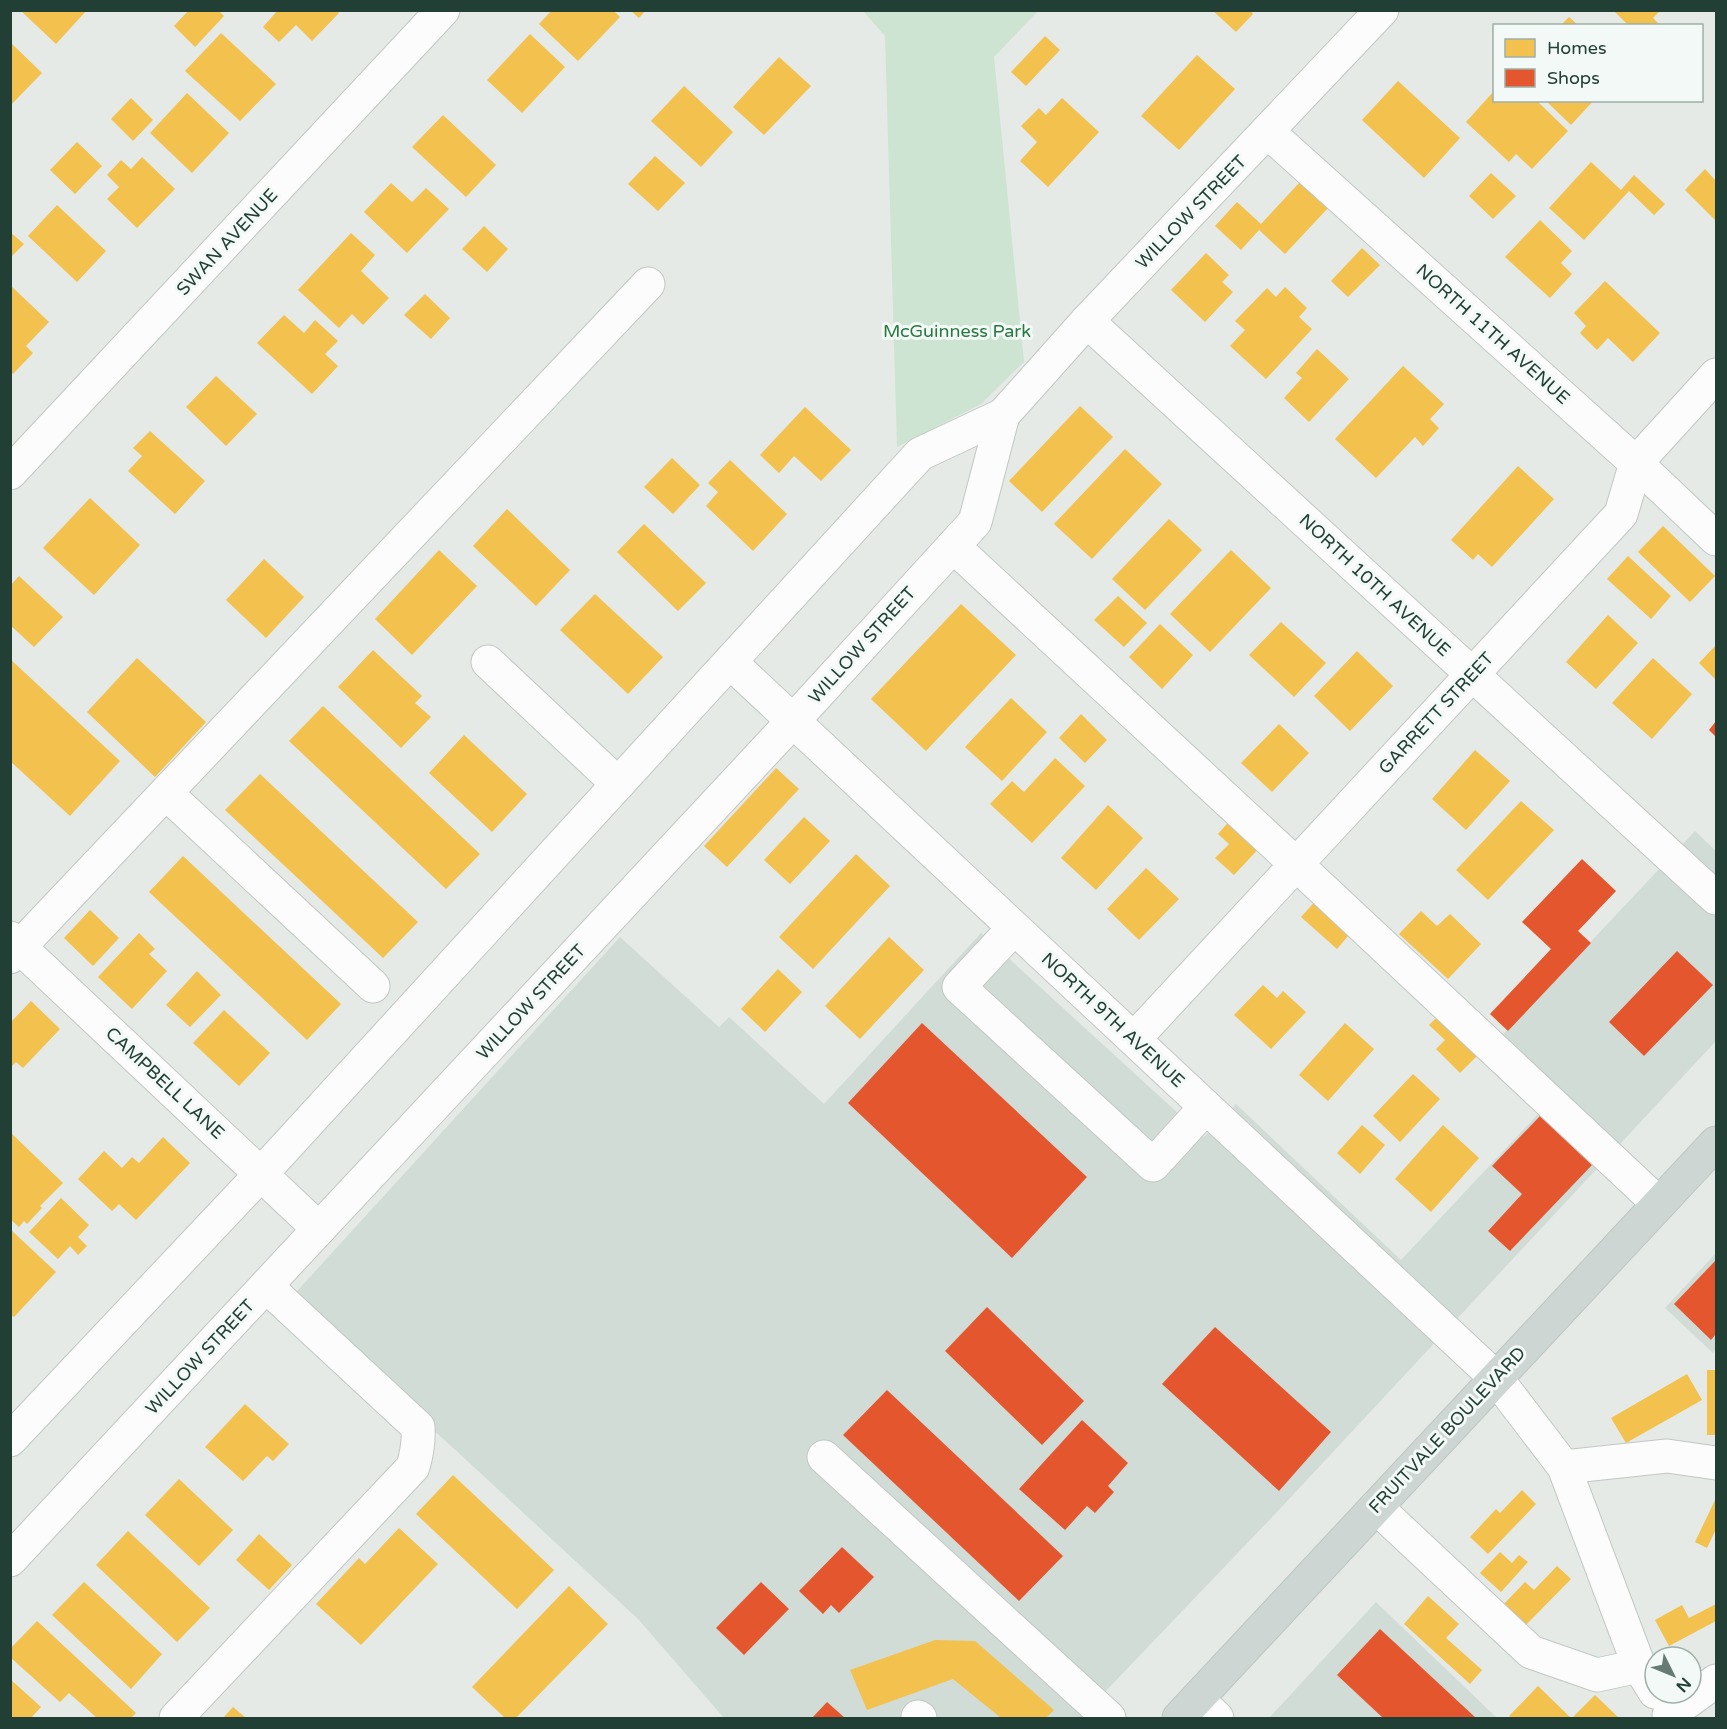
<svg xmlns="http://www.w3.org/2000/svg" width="1727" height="1729" viewBox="0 0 1727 1729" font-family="'Varela Round',sans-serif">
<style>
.built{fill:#d2dcd7}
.green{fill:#cde4d2}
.homes{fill:#f2c14e}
.shops{fill:#e4572e}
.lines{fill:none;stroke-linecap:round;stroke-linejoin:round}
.minor-casing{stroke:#c2c7c4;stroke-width:35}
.major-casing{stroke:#bcc6c2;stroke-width:35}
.minor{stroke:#fbfcfb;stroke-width:33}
.major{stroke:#cdd6d3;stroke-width:33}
.labels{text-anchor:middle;stroke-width:6;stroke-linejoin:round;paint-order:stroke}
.street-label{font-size:18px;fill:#213f34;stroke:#f3f9f6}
.park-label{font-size:18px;fill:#297840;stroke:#f3f9f6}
</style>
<rect width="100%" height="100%" fill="#e5eae7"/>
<!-- built -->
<g class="built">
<path d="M1695,831L1716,851V1041L1277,1512L1080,1718H724L638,1619L450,1445L288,1301L620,937L719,1027L729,1017L824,1104L981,933L1204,1137L1236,1104L1401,1260L1539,1113L1481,1058Z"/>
<path d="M1716,1253V1349L1713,1353L1665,1308Z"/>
<path d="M1376,1602L1497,1718H1269Z"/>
</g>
<!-- green -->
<path class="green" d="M863,11H1038L994,57L1024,362L981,404L897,447L885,36Z"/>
<!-- homes -->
<g class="homes">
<path d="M20,10H87L56,44Z"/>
<path d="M189,10H218L224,16L195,47L174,26Z"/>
<path d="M278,10H336L339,13L312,41L296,25L279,42L263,27Z"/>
<path d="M552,10H613L620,17L578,61L539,24Z"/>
<path d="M630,10H646L639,18Z"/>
<path d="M1212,10H1250L1253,14L1236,32Z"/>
<path d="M1613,10H1661L1653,18L1661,26H1629Z"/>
<path d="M1569,17L1579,26H1560Z"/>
<path d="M221,33L276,84L240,121L185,71Z"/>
<path d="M530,34L565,67L522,113L487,80Z"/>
<path d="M1045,36L1060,50L1026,86L1011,72Z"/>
<path d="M10,42L42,73L10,106Z"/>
<path d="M1197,55L1235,89L1179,150L1141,116Z"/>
<path d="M779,57L811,86L764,135L733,107Z"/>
<path d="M1398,81L1460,138L1424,178L1362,120Z"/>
<path d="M684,86L733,132L701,167L651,121Z"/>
<path d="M1494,91V100H1536L1568,131L1532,169L1516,154L1509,162L1466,122Z"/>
<path d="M187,93L229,133L192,173L150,133Z"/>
<path d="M131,98L153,120L133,141L111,119Z"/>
<path d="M1062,98L1099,132L1048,187L1020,161L1037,142L1021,126L1039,108L1046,115Z"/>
<path d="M1545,100H1594L1571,125Z"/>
<path d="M443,115L496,165L466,197L412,147Z"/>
<path d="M77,142L102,166L75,194L50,170Z"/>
<path d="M655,156L685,183L658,211L628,184Z"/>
<path d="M142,157L175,189L137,228L107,199L119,187L107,175L121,160L131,169Z"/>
<path d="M1591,162L1621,190L1634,175L1665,204L1654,215L1629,191L1584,240L1549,208Z"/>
<path d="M1705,169L1716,181V221L1685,190Z"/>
<path d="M1491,173L1516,196L1493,219L1469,196Z"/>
<path d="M1300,182L1328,208L1285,254L1259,230L1241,250L1215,226L1237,202L1261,224Z"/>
<path d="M391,183L412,202L426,188L449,209L407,253L364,212Z"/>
<path d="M57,205L106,251L77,282L28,236Z"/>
<path d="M1540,220L1572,251L1561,263L1572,274L1550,298L1505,257Z"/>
<path d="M484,226L508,249L487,272L462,249Z"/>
<path d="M10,232L24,244L10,258Z"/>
<path d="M351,233L375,255L361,271L389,298L363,325L352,314L339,328L298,290Z"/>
<path d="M1362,248L1380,265L1348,297L1331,281Z"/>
<path d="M1206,253L1229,275L1222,282L1233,292L1205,322L1171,290Z"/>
<path d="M1605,281L1660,333L1633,362L1608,338L1597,350L1580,333L1586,326L1574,313Z"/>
<path d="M10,285L49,322L26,346L33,353L13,374L10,371Z"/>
<path d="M1285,287L1307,308L1299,317L1312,329L1266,379L1230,346L1245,330L1235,321L1267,288L1276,297Z"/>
<path d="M425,294L450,318L431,339L404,315Z"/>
<path d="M284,315L304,333L315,320L338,341L325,354L338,366L312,394L257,343Z"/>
<path d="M1317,349L1349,379L1309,422L1284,398L1302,378L1296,373Z"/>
<path d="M1403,366L1444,404L1430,419L1439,428L1423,446L1415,437L1376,478L1335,439Z"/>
<path d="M216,376L257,414L226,446L186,407Z"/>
<path d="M1080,406L1113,437L1042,512L1009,481Z"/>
<path d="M805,407L851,450L821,481L794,456L779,473L760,455Z"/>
<path d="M150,431L205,481L175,514L128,471L142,456L133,448Z"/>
<path d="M1125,449L1162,484L1092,559L1054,524Z"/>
<path d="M672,458L700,485L673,514L644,487Z"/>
<path d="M730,460L787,514L753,551L706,506L718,492L708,483Z"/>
<path d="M1518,466L1554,499L1492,567L1478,554L1473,560L1451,540Z"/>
<path d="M90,498L140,545L94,595L43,548Z"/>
<path d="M507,509L570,570L536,606L473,546Z"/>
<path d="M1169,519L1202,550L1145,610L1112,579Z"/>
<path d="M644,524L706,583L678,611L617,552Z"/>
<path d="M1663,526L1715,576L1690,602L1638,552Z"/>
<path d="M439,550L477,586L412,655L375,619Z"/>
<path d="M1231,550L1271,588L1210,652L1170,614Z"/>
<path d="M1628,556L1671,596L1651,619L1607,579Z"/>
<path d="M264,559L304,597L266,638L226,600Z"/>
<path d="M19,576L63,617L34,647L10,625V586Z"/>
<path d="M595,594L663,657L628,694L560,630Z"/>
<path d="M1118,596L1147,623L1124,647L1094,620Z"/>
<path d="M961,604L1016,655L926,751L871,699Z"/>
<path d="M1608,615L1638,643L1596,689L1566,662Z"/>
<path d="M1281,622L1326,663L1294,697L1249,655Z"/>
<path d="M1160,624L1193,655L1162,689L1129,657Z"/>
<path d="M1716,645V680L1699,663Z"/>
<path d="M373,650L422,696L415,703L431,717L401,748L338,687Z"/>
<path d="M1357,651L1393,686L1350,731L1314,696Z"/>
<path d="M137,658L206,722L155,777L87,712Z"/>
<path d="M1653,658L1692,694L1652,739L1612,703Z"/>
<path d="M10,659L120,761L70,816L10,761Z"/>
<path d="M1011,698L1047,732L1002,781L965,747Z"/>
<path d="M323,706L480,854L446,889L289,741Z"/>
<path d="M1081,714L1107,740L1085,763L1059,738Z"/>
<path d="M1279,724L1309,753L1272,792L1241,763Z"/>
<path d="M464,735L527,794L492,832L429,773Z"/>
<path d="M1475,750L1510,781L1466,830L1432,799Z"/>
<path d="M1055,758L1085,786L1032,843L990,804L1012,781L1024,792Z"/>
<path d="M776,768L799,789L727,867L704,846Z"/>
<path d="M260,774L418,922L383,958L225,810Z"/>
<path d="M1521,801L1554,830L1488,900L1456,870Z"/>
<path d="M1108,805L1143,838L1096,890L1061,858Z"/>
<path d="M804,817L830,841L790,884L764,860Z"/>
<path d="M1233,817L1263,844L1234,875L1215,858L1229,844L1218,834Z"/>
<path d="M856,854L890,886L813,969L779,937Z"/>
<path d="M183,856L341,1004L307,1040L149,892Z"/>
<path d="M1146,868L1179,899L1139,940L1107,909Z"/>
<path d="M1319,897L1354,929L1337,949L1301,917Z"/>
<path d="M90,910L119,938L93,966L64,938Z"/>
<path d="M1421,911L1437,926L1450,914L1481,944L1448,979L1399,934Z"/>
<path d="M139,933L155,949L149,954L167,971L132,1009L98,977Z"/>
<path d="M889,937L924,970L860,1039L825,1006Z"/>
<path d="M778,969L802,992L765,1032L741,1009Z"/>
<path d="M197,971L221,995L190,1027L166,1005Z"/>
<path d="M1263,985L1277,998L1283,991L1306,1012L1271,1049L1234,1015Z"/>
<path d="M31,1001L60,1029L23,1068L16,1062L10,1068V1023Z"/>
<path d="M224,1010L270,1053L239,1086L193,1043Z"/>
<path d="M1441,1013L1481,1052L1460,1073L1436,1049L1445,1040L1429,1025Z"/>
<path d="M1345,1023L1374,1049L1328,1101L1299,1075Z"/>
<path d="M1413,1074L1440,1099L1400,1142L1373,1116Z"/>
<path d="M1362,1125L1385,1145L1360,1174L1337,1153Z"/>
<path d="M1443,1125L1479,1158L1431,1212L1395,1179Z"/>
<path d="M10,1132L63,1183L40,1206L42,1208L27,1224L24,1221L19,1227L10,1219Z"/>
<path d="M163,1137L190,1163L136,1220L119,1204L112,1211L78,1179L104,1151L122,1168L132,1157L139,1163Z"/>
<path d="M61,1198L89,1225L78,1237L87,1246L78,1255L70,1246L58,1259L29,1232Z"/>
<path d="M10,1229L56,1272L14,1317L10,1314Z"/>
<rect x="1707" y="1370" width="9" height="65"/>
<path d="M1687,1374L1702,1400L1626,1443L1611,1418Z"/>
<path d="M245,1404L289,1444L273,1461L267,1456L243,1481L205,1447Z"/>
<path d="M453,1475L554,1570L517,1609L416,1514Z"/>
<path d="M179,1479L233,1530L199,1566L145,1515Z"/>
<path d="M1522,1490L1536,1504L1488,1554L1470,1537L1496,1509L1500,1513Z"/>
<path d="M1716,1498V1529L1707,1548L1695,1542Z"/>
<path d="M399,1528L438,1564L361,1645L316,1604L359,1558L365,1564Z"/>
<path d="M128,1531L210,1608L177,1642L96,1565Z"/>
<path d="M259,1534L292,1565L269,1590L236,1560Z"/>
<path d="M1500,1552L1512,1563L1519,1555L1528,1562L1501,1592L1480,1573Z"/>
<path d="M1557,1566L1571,1579L1524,1627L1502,1606L1525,1582L1534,1590Z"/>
<path d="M84,1582L162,1654L131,1689L52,1615Z"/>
<path d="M569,1586L608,1624L516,1718H505L472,1687Z"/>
<path d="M1428,1596L1459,1624L1446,1638L1482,1670L1470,1684L1404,1624Z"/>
<path d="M1716,1604V1621L1669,1646L1655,1620L1682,1605L1689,1618Z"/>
<path d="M37,1621L136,1713L131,1718H97L69,1693L60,1702L10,1657V1649Z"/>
<path d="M935,1640L975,1641L1054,1710L1046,1718H1001L953,1679L867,1710L850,1670Z"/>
<path d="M10,1679L41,1707L31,1718H10Z"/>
<path d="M1538,1686L1571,1718H1512L1509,1716Z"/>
<path d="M1595,1695L1619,1718H1572Z"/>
<path d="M233,1707L246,1718H223Z"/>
</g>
<!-- shops -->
<g class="shops">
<path d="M1716,721V737L1709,730Z"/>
<path d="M1582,859L1616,891L1578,931L1591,943L1508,1031L1490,1014L1551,949L1522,922Z"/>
<path d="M1677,951L1713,985L1644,1056L1609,1022Z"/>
<path d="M922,1023L1087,1177L1012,1258L848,1103Z"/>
<path d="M1540,1116L1592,1165L1510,1251L1488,1231L1522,1194L1492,1166Z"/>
<path d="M1716,1260V1334L1711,1340L1674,1304Z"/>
<path d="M987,1307L1084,1401L1042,1445L945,1351Z"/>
<path d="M1215,1327L1331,1432L1279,1491L1162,1384Z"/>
<path d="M887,1390L1063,1556L1019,1601L843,1435Z"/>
<path d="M1082,1420L1128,1463L1108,1486L1114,1492L1095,1513L1087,1506L1065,1530L1019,1489Z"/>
<path d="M842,1547L874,1577L839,1613L831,1605L823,1614L799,1591Z"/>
<path d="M761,1582L789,1609L744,1655L716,1628Z"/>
<path d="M1380,1629L1476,1718H1383L1337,1675Z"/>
<path d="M827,1702L845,1718H812Z"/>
</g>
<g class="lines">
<!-- minor casing -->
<g class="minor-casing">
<g id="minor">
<path d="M1268,132L1636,463L1716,539"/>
<path d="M1087,321L1716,898"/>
<path d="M10,473L443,10"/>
<path d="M953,546L1296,864L1659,1204"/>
<path d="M488,662L618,784"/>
<path d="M730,662L1496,1378L1564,1467L1639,1666L1597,1675L1531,1652L1376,1507"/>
<path d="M166,793L373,986"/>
<path d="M1014,928L959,987L1153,1165L1206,1107"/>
<path d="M10,938L319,1229"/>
<path d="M10,957L648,284"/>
<path d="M1134,1039L1621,514L1636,463L1716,375"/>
<path d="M10,1440L261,1174L920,454L1003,415L1087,321L1382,10"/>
<path d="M824,1457L1109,1718"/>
<path d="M1564,1467L1667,1456L1716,1463"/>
<path d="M10,1560L792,722L975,522L1003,415"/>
<path d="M1639,1666L1655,1692"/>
<path d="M1197,1699L1217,1718"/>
<path d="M1669,1715L1716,1681"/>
<path d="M918,1717L920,1718"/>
<path d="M176,1718L413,1467C417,1453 419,1441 418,1427L266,1286"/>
</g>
</g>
<!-- major casing -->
<g class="major-casing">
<path id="major" d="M1179,1718L1716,1143"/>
</g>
<!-- minor -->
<use href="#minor" class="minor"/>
<!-- major -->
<use href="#major" class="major"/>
</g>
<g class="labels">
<!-- street labels -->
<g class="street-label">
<text transform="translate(1191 212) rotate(-46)" y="6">WILLOW STREET</text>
<text transform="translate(227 242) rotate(-47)" y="6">SWAN AVENUE</text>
<text transform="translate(1493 334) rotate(42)" y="6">NORTH 11TH AVENUE</text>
<text transform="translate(1375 585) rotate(43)" y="6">NORTH 10TH AVENUE</text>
<text transform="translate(862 645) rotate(-48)" y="6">WILLOW STREET</text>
<text transform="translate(1436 713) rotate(-47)" y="6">GARRETT STREET</text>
<text transform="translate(531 1002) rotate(-47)" y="6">WILLOW STREET</text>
<text transform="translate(1113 1020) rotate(43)" y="6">NORTH 9TH AVENUE</text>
<text transform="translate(165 1083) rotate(43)" y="6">CAMPBELL LANE</text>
<text transform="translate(200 1357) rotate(-47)" y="6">WILLOW STREET</text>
<text transform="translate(1447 1430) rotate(-47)" y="6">FRUITVALE BOULEVARD</text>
</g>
<!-- park labels -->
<g class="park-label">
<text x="957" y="337">McGuinness Park</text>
</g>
</g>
<!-- border -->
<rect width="1727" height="1729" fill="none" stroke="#213f34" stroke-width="24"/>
<!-- legend -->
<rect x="1493" y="24" width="210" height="78" fill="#f3f9f6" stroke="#9fafa8" stroke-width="1.5"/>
<rect x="1505" y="39" width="30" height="18" fill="#f2c14e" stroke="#9fafa8" stroke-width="1.5"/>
<text x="1547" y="54" font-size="18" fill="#213f34">Homes</text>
<rect x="1505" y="69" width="30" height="18" fill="#e4572e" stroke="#9fafa8" stroke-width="1.5"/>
<text x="1547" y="84" font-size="18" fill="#213f34">Shops</text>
<!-- north arrow -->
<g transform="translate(1673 1675) rotate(133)"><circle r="28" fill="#f3f9f6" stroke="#9fafa8" stroke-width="1.5"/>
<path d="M0-4.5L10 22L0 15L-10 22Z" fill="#667b73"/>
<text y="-9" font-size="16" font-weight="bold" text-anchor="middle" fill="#213f34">N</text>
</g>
</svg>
